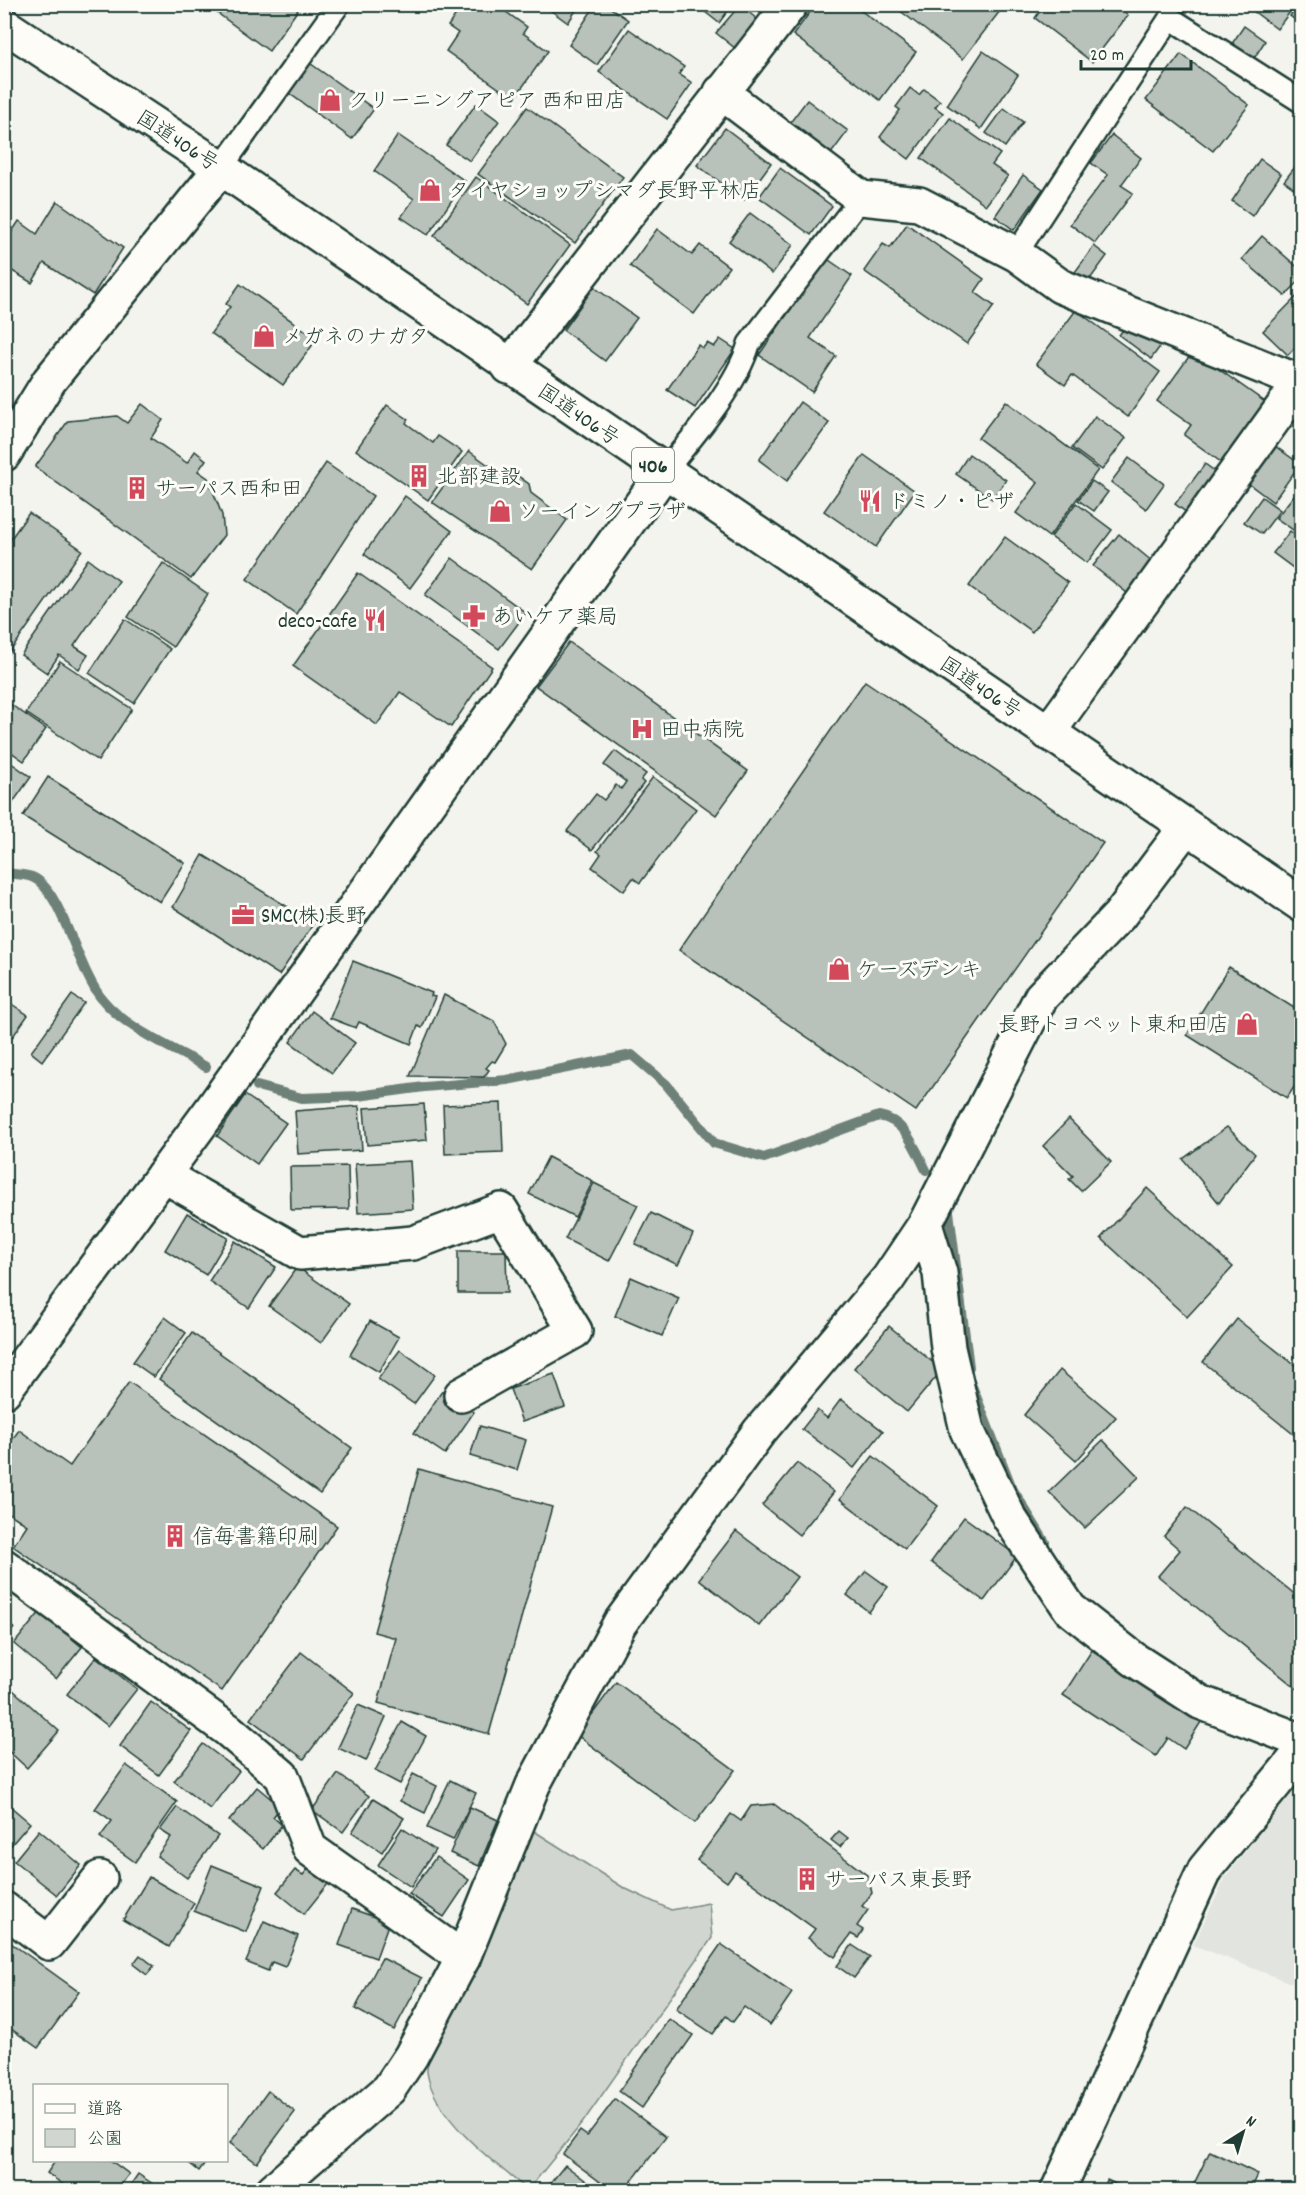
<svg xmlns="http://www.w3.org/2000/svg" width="1306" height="2195" viewBox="0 0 1306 2195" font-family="Dekko,'Klee One',sans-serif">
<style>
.built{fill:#e2e5df}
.green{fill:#d1d6d1;stroke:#788a82;stroke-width:1.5}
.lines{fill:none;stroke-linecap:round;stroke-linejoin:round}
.stream{stroke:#6e8179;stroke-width:10}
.building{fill:#b9c1bb;stroke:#1f3d34;stroke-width:1.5}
.lane-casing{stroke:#1f3d34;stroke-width:26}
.street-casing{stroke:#1f3d34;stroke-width:38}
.secondary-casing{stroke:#1f3d34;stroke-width:38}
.highway-casing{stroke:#1f3d34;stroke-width:38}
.lane{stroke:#fdfcf7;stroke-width:21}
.street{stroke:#fdfcf7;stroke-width:33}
.secondary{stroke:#fdfcf7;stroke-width:33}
.highway{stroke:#fdfcf7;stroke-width:33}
.labels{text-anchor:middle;stroke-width:6;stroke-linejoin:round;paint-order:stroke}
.shield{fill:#fdfcf7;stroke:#62766e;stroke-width:1.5}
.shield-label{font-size:20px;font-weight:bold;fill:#1f3d34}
.poi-label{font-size:21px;fill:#1f3d34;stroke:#fdfcf7;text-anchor:start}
.street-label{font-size:21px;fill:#1f3d34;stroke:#fdfcf7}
</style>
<rect width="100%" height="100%" fill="#f4f4ef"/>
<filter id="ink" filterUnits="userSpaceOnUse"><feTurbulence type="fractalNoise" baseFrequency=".0167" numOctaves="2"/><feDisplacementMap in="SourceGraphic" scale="12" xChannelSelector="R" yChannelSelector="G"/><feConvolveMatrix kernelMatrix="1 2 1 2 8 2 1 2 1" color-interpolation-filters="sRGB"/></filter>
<g filter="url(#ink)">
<!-- built -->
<path class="built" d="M1301,1778V1987L1193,1945L1225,1878Z"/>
<!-- green -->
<path class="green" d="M534,1831L624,1888L671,1910L709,1903L712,1938L583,2122L528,2190C494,2163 433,2117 427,2072C426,2063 433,2049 435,2040Z"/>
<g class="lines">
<!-- stream -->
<g class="stream">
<path d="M4,873C13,874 24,874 32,877C61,888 78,971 102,999C125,1028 173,1048 206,1067"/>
<path d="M257,1086L302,1098L358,1096L424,1087L507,1080L632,1055L666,1084L714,1143L764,1158L879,1116C905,1120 915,1148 926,1170"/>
<path d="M948,1204L969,1367"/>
<path d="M972,1386L1012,1488L1045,1542"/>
</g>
</g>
<!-- building -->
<g class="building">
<path d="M205,4H302L269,51Z"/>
<path d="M463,4H495L527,27L523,33L548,51L514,99L446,51L458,33L448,26Z"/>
<path d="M542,4H580L568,23Z"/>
<path d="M596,4H605L628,20L597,65L569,45Z"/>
<path d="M695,4H733L719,23Z"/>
<path d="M816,4H852L916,52L880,100L793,35Z"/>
<path d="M904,4H990L1000,11L963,59L899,10Z"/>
<path d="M1045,4H1115L1128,15L1092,62L1035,18Z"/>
<path d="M1244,4H1296L1277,29Z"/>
<path d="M1299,4H1302V25L1290,16Z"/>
<path d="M740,5L763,24L741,53L716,33Z"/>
<path d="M1244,26L1265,41L1253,60L1231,45Z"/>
<path d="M629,29L684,67L679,74L692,83L667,119L599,72Z"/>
<path d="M983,51L1018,75L981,129L947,105Z"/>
<path d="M1181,54L1249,105L1213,151L1146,100Z"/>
<path d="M307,61L374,109L352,139L286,91Z"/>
<path d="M910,88L919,95L924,89L940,101L935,107L943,113L909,159L880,137L900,110L896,107Z"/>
<path d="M807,100L848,131L824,163L783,132Z"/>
<path d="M476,104L499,121L470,161L446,145Z"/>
<path d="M527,107L623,177L575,243L478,174Z"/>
<path d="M1004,108L1023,122L1005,147L986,133Z"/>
<path d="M950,118L1000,154L992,165L1008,176L986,205L921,158Z"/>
<path d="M725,128L771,163L744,200L697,165Z"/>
<path d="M398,135L465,181L428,235L401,217L414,199L374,171Z"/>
<path d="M1112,135L1141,158L1121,185L1133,193L1095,243L1070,224L1108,175L1091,163Z"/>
<path d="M1302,158V194L1284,181Z"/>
<path d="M1260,159L1281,174L1252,216L1232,201Z"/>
<path d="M780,168L832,206L811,235L759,197Z"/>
<path d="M1023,175L1043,189L1014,230L995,216Z"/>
<path d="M476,177L570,245L527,304L434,236Z"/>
<path d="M57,201L123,248L93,295L44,263L32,283L4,266V244L19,221L37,234Z"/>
<path d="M750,213L793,245L772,274L729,241Z"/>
<path d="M907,224L984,279L975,292L994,306L967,344L864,271L883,244L890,248Z"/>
<path d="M657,229L692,255L700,245L729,267L694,314L630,266Z"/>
<path d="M1262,236L1302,271V278L1285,296L1242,259Z"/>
<path d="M1094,246L1107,256L1088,282L1075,272Z"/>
<path d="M826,258L852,276L810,338L836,356L812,392L759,355Z"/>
<path d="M240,284L317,339L283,385L211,333L230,307L226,304Z"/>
<path d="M594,287L637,318L605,361L563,330Z"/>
<path d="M1302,291V340L1288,355L1263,331Z"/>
<path d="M1076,310L1160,372L1128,417L1072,375L1065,385L1036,364Z"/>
<path d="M1126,326L1164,341L1151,359L1119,335Z"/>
<path d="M720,339L735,349L695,408L667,390L698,345L703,348L707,343L714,347Z"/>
<path d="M1193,351L1272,407L1229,468L1184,435L1191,425L1157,401Z"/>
<path d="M1006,401L1098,470L1049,537L1016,513L1038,483L978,438Z"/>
<path d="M800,402L829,423L787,481L759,460Z"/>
<path d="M142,404L163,420L151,438L187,463L195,451L206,460L198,471L208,478L222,515L224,535L191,579L35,467L68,421L117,416L127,423Z"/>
<path d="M387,405L408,419L406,423L433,443L438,436L462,452L428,500L356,450Z"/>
<path d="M1095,416L1126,438L1102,470L1072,448Z"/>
<path d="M1272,444L1300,464L1273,502L1245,481Z"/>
<path d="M469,451L505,477L518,476L529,484L531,493L567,520L532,569L432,502Z"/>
<path d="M969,454L1006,480L992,499L956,474Z"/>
<path d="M864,455L915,491L876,547L824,511Z"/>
<path d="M1129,458L1164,484L1146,509L1111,482Z"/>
<path d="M326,463L373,496L296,614L247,579Z"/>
<path d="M1205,464L1224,478L1194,518L1175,504Z"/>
<path d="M1092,481L1108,492L1094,511L1078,500Z"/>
<path d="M1302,485V536L1276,518Z"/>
<path d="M405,496L452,531L410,588L364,554Z"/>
<path d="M1262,497L1280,510L1262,534L1244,522Z"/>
<path d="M1076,503L1112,530L1087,563L1051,537Z"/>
<path d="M29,513L82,550L5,659L4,548Z"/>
<path d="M1290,531L1302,540L1300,573L1273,553Z"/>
<path d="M1119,534L1153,562L1127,593L1093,566Z"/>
<path d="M1005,537L1068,583L1032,632L969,586Z"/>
<path d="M452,558L526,613L499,649L425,595Z"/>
<path d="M88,559L119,581L74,646L88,655L79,669L59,655L47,673L21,655Z"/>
<path d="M163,563L208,594L173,647L128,617Z"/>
<path d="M358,573L492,667L451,727L400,692L377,725L293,666Z"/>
<path d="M125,619L170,649L134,703L89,673Z"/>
<path d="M569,642L748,771L716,815L536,686Z"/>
<path d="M60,661L132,709L98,761L26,713Z"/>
<path d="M865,681L1103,843L916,1111L679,950Z"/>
<path d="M7,702L46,729L24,761L4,747V705Z"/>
<path d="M615,751L646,774L641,780L644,783L592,850L567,831L596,794L604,800L616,785L621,789L626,782L604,765Z"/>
<path d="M4,758L31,777L9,808L4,805Z"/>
<path d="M48,777L185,863L160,902L23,816Z"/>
<path d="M653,777L696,809L640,883L633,878L624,891L592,867L601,854L597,851Z"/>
<path d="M203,855L314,923L279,975L173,907Z"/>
<path d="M353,961L432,993L431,996L435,997L422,1028L418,1026L411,1044L359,1022L356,1028L330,1018Z"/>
<path d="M1229,967L1302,1013V1075L1287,1098L1187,1035Z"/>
<path d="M72,995L84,1003L42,1061L31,1052Z"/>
<path d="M444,995L494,1021L506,1044L495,1062L492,1061L486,1068L489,1070L484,1077L410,1076Z"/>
<path d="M4,999L28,1015L4,1049Z"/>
<path d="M312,1011L355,1043L332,1073L290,1042Z"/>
<path d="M245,1095L286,1123L257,1164L217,1136Z"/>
<path d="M501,1103L503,1152L445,1154L443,1105Z"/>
<path d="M424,1104L427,1140L367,1145L364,1108Z"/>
<path d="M359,1106L362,1150L298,1154L295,1111Z"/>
<path d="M1069,1119L1111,1162L1081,1191L1069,1179L1073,1176L1043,1146Z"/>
<path d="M1227,1127L1255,1154L1219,1203L1183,1159Z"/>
<path d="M548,1157L593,1181L575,1217L529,1194Z"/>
<path d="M410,1161L413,1209L358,1213L355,1164Z"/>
<path d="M348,1166L349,1209L291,1210L290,1167Z"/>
<path d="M594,1183L638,1205L609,1261L565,1239Z"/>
<path d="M1147,1188L1233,1267L1187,1317L1101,1238Z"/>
<path d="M187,1213L228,1238L206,1275L165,1250Z"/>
<path d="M651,1213L693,1234L678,1265L635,1244Z"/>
<path d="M235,1241L276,1267L249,1308L209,1281Z"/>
<path d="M458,1251H506L507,1293H458Z"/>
<path d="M297,1267L349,1304L321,1343L269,1306Z"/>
<path d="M631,1277L679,1298L662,1336L615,1316Z"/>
<path d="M165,1317L186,1333L154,1377L133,1362Z"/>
<path d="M1237,1319L1302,1371V1441L1203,1362Z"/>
<path d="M370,1321L399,1337L379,1372L350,1355Z"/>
<path d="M889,1326L942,1370L907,1412L854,1368Z"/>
<path d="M192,1333L352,1448L320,1494L159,1379Z"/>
<path d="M400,1350L435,1375L414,1404L378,1379Z"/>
<path d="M1060,1370L1116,1417L1076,1461L1024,1415Z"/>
<path d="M554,1374L565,1407L522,1422L510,1389Z"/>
<path d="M129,1382L337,1526L222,1691L13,1546L27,1525L4,1510V1451L19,1430L70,1466Z"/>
<path d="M442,1391L474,1412L445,1454L414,1433Z"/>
<path d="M841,1399L883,1431L854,1468L802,1429L817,1410L827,1418Z"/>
<path d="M480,1426L526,1440L517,1470L470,1456Z"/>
<path d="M1103,1440L1139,1477L1085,1528L1049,1492Z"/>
<path d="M873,1456L938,1506L905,1549L840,1499Z"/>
<path d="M797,1463L834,1492L799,1535L762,1505Z"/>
<path d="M419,1469L552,1507L489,1734L378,1703L396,1638L374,1632Z"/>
<path d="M1187,1507L1302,1600V1693L1158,1576L1180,1550L1164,1536Z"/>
<path d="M964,1517L1017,1556L984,1601L931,1562Z"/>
<path d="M736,1531L797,1577L759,1626L699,1579Z"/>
<path d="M866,1571L888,1587L869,1612L847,1595Z"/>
<path d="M40,1612L82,1647L56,1679L14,1644Z"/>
<path d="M4,1621L14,1628L4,1641Z"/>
<path d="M1092,1650L1201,1722L1184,1749L1168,1738L1156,1756L1063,1695Z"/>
<path d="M301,1652L354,1693L304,1759L250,1719Z"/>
<path d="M96,1657L137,1689L108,1726L67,1694Z"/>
<path d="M4,1682L59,1731L27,1768L4,1747Z"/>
<path d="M616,1682L735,1770L695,1823L577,1735Z"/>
<path d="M151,1702L191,1731L159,1775L120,1746Z"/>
<path d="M358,1705L386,1717L366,1761L338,1748Z"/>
<path d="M402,1722L426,1736L400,1784L375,1771Z"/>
<path d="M203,1744L239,1771L210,1809L174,1781Z"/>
<path d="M126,1765L177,1802L135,1862L100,1837L112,1821L95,1809Z"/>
<path d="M338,1774L369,1796L343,1832L312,1810Z"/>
<path d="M413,1774L437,1786L425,1813L400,1801Z"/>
<path d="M450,1780L476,1793L453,1840L427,1828Z"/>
<path d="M257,1787L281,1807L273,1817L282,1825L263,1849L229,1821Z"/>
<path d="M373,1799L404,1818L382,1852L352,1832Z"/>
<path d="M4,1801L30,1823L6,1851L4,1850Z"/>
<path d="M774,1804L868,1876L872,1893L862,1906L868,1910L857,1926L863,1930L858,1938L851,1934L835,1957L808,1938L815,1929L735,1871L727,1882L697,1860L731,1814L741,1821L751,1806Z"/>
<path d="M177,1807L218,1836L187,1878L157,1856L171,1837L160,1830Z"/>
<path d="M470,1807L498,1820L479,1866L450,1853Z"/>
<path d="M402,1828L435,1850L411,1887L378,1865Z"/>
<path d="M39,1830L81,1865L57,1895L14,1861Z"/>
<path d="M839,1831L848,1838L840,1847L831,1840Z"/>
<path d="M436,1857L469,1880L444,1917L409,1894Z"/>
<path d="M212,1865L264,1886L246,1932L194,1911Z"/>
<path d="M308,1869L328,1884L304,1914L277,1892L295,1870L303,1875Z"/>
<path d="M149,1877L194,1903L169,1947L123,1920Z"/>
<path d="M352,1909L389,1922L376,1958L339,1945Z"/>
<path d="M264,1921L298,1936L285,1967L272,1962L268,1971L246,1962Z"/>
<path d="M4,1938L79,1992L38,2048L4,2024Z"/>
<path d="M721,1944L792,1993L770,2025L744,2007L733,2022L726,2016L713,2034L676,2009Z"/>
<path d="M852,1945L870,1957L854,1978L837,1966Z"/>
<path d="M140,1955L154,1966L147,1975L133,1964Z"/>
<path d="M382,1958L422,1978L394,2030L355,2009Z"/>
<path d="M669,2019L693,2035L642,2108L619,2091Z"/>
<path d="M268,2091L295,2112L257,2163L230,2143Z"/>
<path d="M615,2099L666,2137L625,2190H611L563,2154L580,2131L587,2136Z"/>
<path d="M1210,2151L1258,2174L1251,2190H1191Z"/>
<path d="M56,2160H110L129,2174L117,2190H71L47,2173Z"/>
<path d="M185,2160H207L199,2171Z"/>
<path d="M565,2165L598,2190H545Z"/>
<path d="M138,2174L162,2190H127Z"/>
<path d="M1107,2180L1129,2190H1103Z"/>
</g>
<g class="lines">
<!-- lane casing -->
<g class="lane-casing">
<g id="lane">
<path d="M221,168L339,4"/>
<path d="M1016,254L1170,18L1302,102"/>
<path d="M664,472C692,438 737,386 749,344L861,198"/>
</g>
</g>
<!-- street casing -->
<g class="street-casing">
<g id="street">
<path d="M721,92L861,198L919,204L1016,254L1060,286L1300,382"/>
<path d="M509,367L791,4"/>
<path d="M4,454L49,381L221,168"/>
<path d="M1048,733L1302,380"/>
<path d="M163,1175L300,1253L413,1243L501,1210L575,1331L461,1395"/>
<path d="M925,1224L940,1273L948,1348L967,1430L1009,1517L1070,1609L1135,1660L1200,1702L1302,1741"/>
<path d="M4,1566L228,1730L282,1776L310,1849L463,1958"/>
<path d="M4,1909L49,1943L100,1878"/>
<path d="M273,2190L389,2089L411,2056L463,1958L533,1785L620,1623L759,1432L888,1279L925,1224L1041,997L1119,916L1186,827"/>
<path d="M1058,2190L1205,1869L1302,1751"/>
</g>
</g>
<!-- secondary casing -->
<g class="secondary-casing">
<path id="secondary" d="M4,1391L211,1110L664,472"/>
</g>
<!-- highway casing -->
<g class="highway-casing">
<path id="highway" d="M4,25L221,168L1302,905"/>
</g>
<!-- lane -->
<use href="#lane" class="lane"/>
<!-- street -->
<use href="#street" class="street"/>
<!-- secondary -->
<use href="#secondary" class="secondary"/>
<!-- highway -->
<use href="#highway" class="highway"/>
</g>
</g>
<!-- icons -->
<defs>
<g id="shop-bare" transform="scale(1.8)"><path d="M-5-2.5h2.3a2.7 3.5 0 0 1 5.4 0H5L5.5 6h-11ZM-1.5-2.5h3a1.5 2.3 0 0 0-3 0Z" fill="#d1495b" stroke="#fdfcf7" stroke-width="2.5" paint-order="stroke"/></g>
<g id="building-bare" transform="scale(1.8)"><path d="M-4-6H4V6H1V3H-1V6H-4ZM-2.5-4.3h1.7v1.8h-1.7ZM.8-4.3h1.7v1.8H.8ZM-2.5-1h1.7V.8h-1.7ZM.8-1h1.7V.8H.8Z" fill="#d1495b" stroke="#fdfcf7" stroke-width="2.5" paint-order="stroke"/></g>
<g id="restaurant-bare" transform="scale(1.8)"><path d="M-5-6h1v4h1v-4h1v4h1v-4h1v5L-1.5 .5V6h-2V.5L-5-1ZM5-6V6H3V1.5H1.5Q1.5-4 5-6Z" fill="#d1495b" stroke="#fdfcf7" stroke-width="2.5" paint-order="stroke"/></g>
<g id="pharmacy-bare" transform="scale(1.8)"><path d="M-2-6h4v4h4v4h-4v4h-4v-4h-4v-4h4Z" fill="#d1495b" stroke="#fdfcf7" stroke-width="2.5" paint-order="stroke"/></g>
<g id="hospital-bare" transform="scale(1.8)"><path d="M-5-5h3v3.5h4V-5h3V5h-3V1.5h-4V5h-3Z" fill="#d1495b" stroke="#fdfcf7" stroke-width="2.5" paint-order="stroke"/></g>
<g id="office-bare" transform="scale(1.8)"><path d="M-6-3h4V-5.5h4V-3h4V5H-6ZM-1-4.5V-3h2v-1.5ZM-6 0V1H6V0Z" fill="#d1495b" stroke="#fdfcf7" stroke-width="2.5" paint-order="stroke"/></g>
</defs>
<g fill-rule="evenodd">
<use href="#shop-bare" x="330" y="100"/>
<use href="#shop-bare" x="430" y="190"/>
<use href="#shop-bare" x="264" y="336"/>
<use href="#building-bare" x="419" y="476"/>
<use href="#building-bare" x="137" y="488"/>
<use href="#restaurant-bare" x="870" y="501"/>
<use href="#shop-bare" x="500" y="511"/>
<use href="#pharmacy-bare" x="474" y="616"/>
<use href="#restaurant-bare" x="375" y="620"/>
<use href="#hospital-bare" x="642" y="729"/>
<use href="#office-bare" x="243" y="915"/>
<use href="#shop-bare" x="839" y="969"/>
<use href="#shop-bare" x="1247" y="1024"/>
<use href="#building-bare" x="175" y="1536"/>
<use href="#building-bare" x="807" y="1879"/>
</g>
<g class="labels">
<!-- shield labels -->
<rect class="shield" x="632" y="448" width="42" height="34" rx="4.5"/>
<g class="shield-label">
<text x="653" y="472">406</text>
</g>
<!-- poi labels -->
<g class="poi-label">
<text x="348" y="107">クリーニングアピア 西和田店</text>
<text x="448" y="197">タイヤショップシマダ長野平林店</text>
<text x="282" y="343">メガネのナガタ</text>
<text x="437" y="483">北部建設</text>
<text x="155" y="495">サーパス西和田</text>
<text x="888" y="508">ドミノ・ピザ</text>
<text x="518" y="518">ソーイングプラザ</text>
<text x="492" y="623">あいケア薬局</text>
<text x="357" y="627" text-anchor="end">deco-cafe</text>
<text x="660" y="736">田中病院</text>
<text x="261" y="922">SMC(株)長野</text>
<text x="857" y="976">ケーズデンキ</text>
<text x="1229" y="1031" text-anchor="end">長野トヨペット東和田店</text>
<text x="193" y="1543">信毎書籍印刷</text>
<text x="825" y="1886">サーパス東長野</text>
</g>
<!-- street labels -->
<g class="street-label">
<text transform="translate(178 140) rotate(33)" y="7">国道406号</text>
<text transform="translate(579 414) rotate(34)" y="7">国道406号</text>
<text transform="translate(981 687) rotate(34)" y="7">国道406号</text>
</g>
</g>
<!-- margin -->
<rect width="1306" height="2195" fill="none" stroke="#fdfcf7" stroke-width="24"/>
<rect x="12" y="12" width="1282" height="2171" fill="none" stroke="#1f3d34" stroke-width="2" filter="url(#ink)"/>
<!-- legend -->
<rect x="33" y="2084" width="195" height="78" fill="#fdfcf7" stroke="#a4b0a9" stroke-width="1.5"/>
<rect x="45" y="2104" width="30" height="9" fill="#fdfcf7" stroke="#a4b0a9" stroke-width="1.5"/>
<text x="87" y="2114" font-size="18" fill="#1f3d34">道路</text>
<rect x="45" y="2129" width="30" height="18" fill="#d1d6d1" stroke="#a4b0a9" stroke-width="1.5"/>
<text x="87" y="2144" font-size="18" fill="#1f3d34">公園</text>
<!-- north arrow -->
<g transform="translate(1243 2132) rotate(37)" stroke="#fdfcf7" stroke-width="4.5" paint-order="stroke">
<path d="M0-4.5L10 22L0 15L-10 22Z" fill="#1f3d34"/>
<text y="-9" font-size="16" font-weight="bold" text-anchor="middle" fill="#1f3d34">N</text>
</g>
<!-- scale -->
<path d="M1081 60v9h110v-9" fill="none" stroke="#1f3d34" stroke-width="3"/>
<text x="1090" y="60" font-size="18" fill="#1f3d34" stroke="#fdfcf7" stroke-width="4.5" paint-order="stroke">20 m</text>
</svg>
